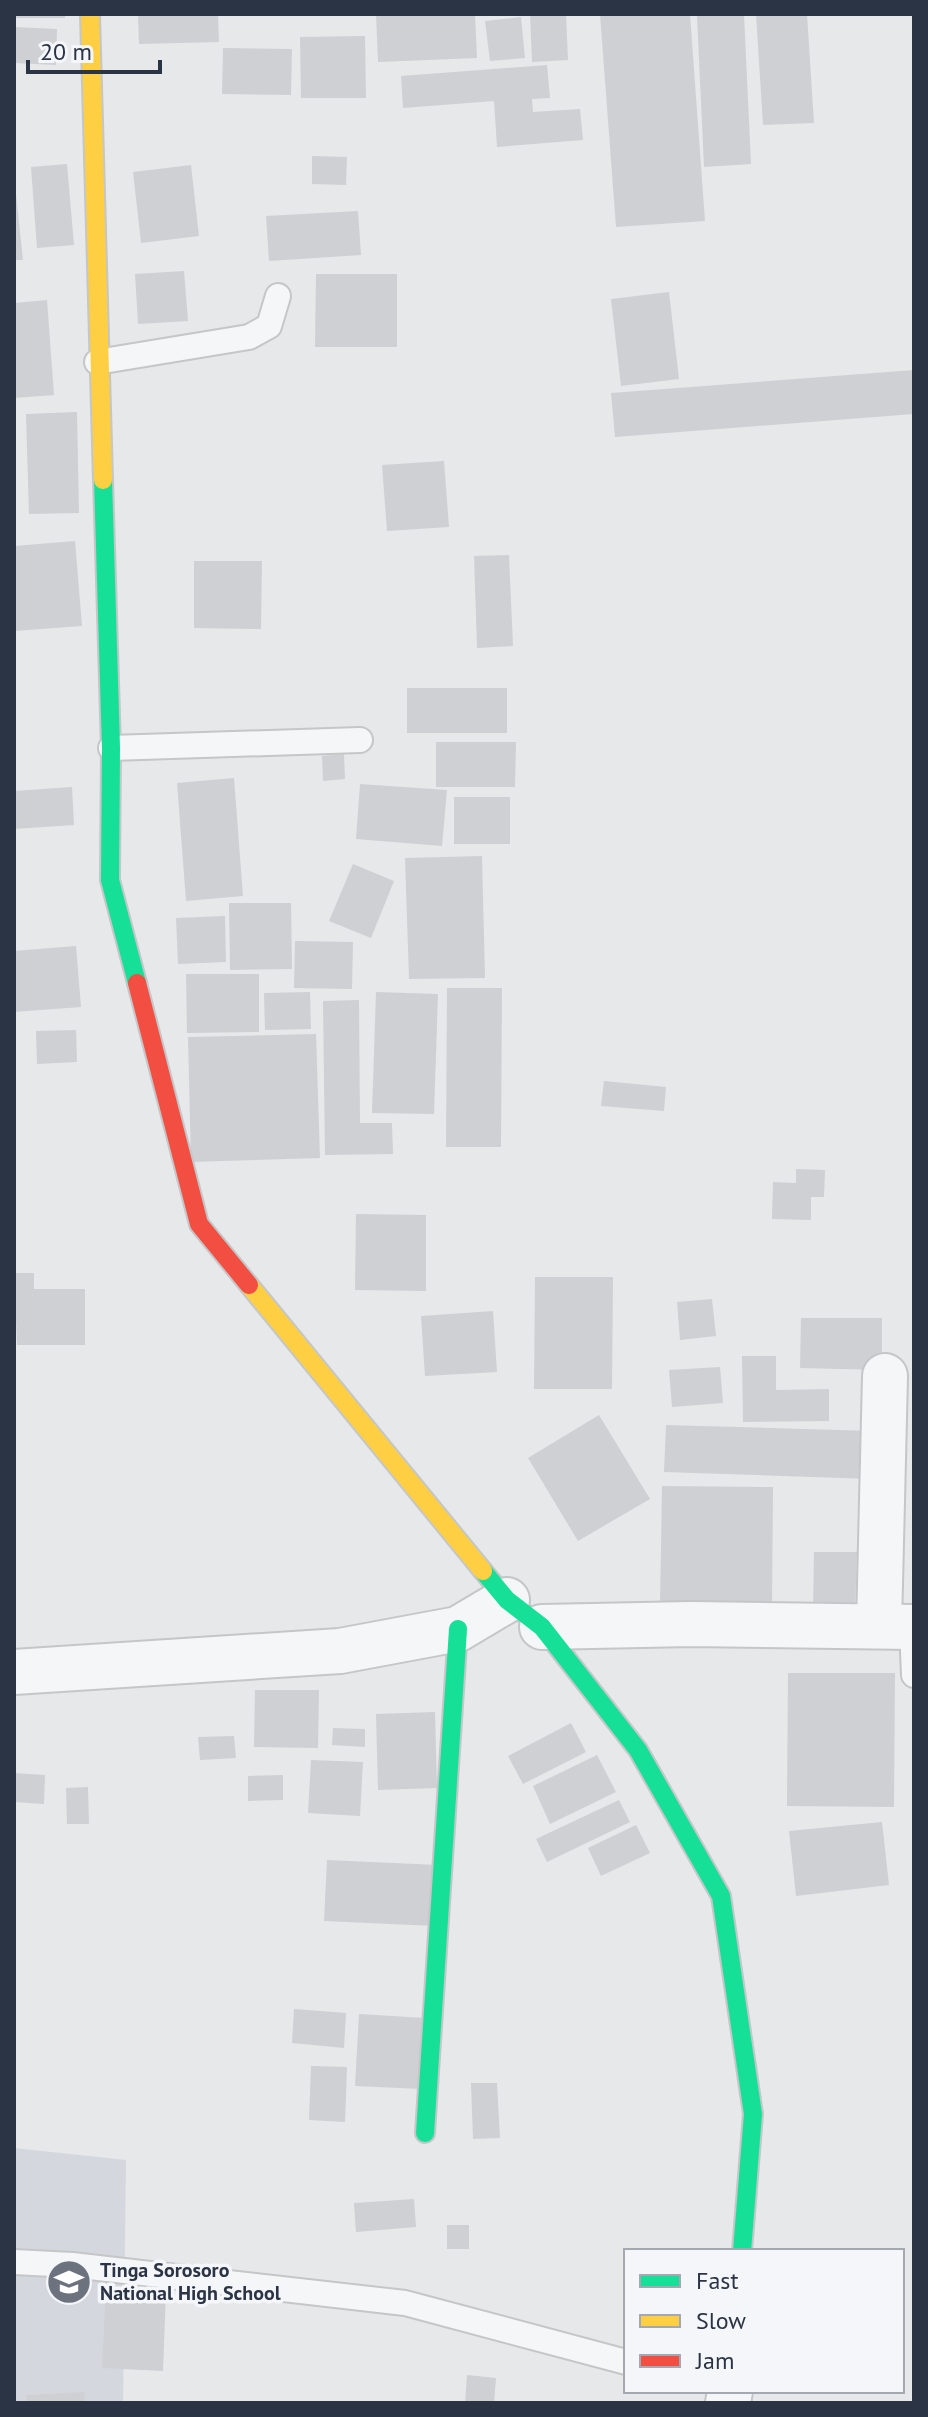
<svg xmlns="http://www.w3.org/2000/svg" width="928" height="2417" viewBox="0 0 928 2417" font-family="'PT Sans',sans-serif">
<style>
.built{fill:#d4d7dd}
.building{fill:#ced0d3}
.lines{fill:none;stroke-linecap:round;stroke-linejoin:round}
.lane-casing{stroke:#c4c6c8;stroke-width:28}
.street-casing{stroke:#c4c6c8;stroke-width:48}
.fast-casing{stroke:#c4c6c8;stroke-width:22}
.slow-casing{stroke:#c4c6c8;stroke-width:22}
.jam-casing{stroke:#c4c6c8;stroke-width:22}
.lane{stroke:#f5f6f7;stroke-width:24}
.street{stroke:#f5f6f7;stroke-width:44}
.fast{stroke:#16e098;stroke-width:18}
.slow{stroke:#ffcf43;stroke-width:18}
.jam{stroke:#f24e42;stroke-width:18}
.labels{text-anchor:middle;stroke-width:7;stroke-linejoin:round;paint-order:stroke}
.poi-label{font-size:20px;font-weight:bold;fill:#2b3445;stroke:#f4f6f9;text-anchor:start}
</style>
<rect width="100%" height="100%" fill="#e6e8ea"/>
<!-- built -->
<path class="built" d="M14,2148L126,2160L123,2403H14Z"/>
<!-- building -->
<g class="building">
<rect x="14" y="14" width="51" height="4"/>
<path d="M138,14H218L219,42L139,44Z"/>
<path d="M376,14H475L477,58L378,62Z"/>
<path d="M530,14H566L568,60L532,62Z"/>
<path d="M600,14H690L705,221L616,227Z"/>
<path d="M744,14L751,164L704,167L697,16Z"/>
<path d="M756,14H807L814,123L763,125Z"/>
<path d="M521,17L525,58L490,61L485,21Z"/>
<path d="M14,27L57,29L56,65L14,63Z"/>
<path d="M365,36L366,98H301L300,37Z"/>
<path d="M223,48L292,49L291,95L222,94Z"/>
<path d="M547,65L550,98L532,99L533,112L580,109L583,140L497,147L494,101L403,108L401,76Z"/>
<path d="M312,156L347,157L346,185L312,184Z"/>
<path d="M67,164L74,245L37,248L31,167Z"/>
<path d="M191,165L199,236L141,243L133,172Z"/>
<path d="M14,175L23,260H14Z"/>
<path d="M358,211L361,255L269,261L266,216Z"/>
<path d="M184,271L188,321L138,324L135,274Z"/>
<path d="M316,274H397V347H315Z"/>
<path d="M669,292L679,379L621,386L611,299Z"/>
<path d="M47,300L54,395L14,398V303Z"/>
<path d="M914,370V414L615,437L611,393Z"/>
<path d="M77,412L79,513L29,514L26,414Z"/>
<path d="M444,461L449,527L387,531L382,465Z"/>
<path d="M75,541L82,626L14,631V546Z"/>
<path d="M509,555L513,646L477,648L474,556Z"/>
<path d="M194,561H262L261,629L194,628Z"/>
<rect x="407" y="688" width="100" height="45"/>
<path d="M436,742H516L515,787H436Z"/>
<path d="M344,754L345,779L323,781L322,756Z"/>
<path d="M234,778L243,896L186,901L177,783Z"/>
<path d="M360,784L447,790L442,846L356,839Z"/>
<path d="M72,787L74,825L14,829V791Z"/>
<rect x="454" y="797" width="56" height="47"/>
<path d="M482,856L485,978L409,979L405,858Z"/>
<path d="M353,864L394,881L371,938L329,921Z"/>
<path d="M229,903H291L292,969L230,970Z"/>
<path d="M225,916L226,962L178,964L176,918Z"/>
<path d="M295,941L353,942L352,989L294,988Z"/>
<path d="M76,946L81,1007L14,1012V951Z"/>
<path d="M186,974H259V1032L187,1033Z"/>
<path d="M447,988H502L501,1147H446Z"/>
<path d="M310,992L311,1029L265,1030L264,993Z"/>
<path d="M376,992L438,994L434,1114L372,1113Z"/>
<path d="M359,1000L360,1123H392L393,1154L325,1155L323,1001Z"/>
<path d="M76,1030L77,1062L37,1064L36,1031Z"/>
<path d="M316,1034L320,1158L191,1162L188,1037Z"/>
<path d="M604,1081L666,1087L664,1111L601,1106Z"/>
<path d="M796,1169L825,1170L824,1197H811V1220L772,1219L773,1182L796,1183Z"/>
<path d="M356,1214L426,1215V1291L355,1290Z"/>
<path d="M14,1273H34V1289H85V1345H17Z"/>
<path d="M535,1277H613L612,1389H534Z"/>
<path d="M712,1299L716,1336L680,1340L677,1302Z"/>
<path d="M493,1311L497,1372L425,1376L421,1316Z"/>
<path d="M801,1318H882V1370L800,1368Z"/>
<path d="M742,1356H776V1390L829,1389V1421L743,1422Z"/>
<path d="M720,1367L723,1403L672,1407L669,1370Z"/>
<path d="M599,1415L650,1499L578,1541L528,1458Z"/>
<path d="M666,1425L873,1431L872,1479L664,1472Z"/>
<path d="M662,1486L773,1487L772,1607H660Z"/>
<path d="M814,1552H857L855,1612L813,1611Z"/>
<path d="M788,1673H895L894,1807L787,1806Z"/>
<path d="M255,1690H319L318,1748L254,1747Z"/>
<path d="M435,1712L437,1788L378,1790L376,1714Z"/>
<path d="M571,1723L586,1752L523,1784L508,1756Z"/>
<path d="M333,1728L365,1729V1747L332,1745Z"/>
<path d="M234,1736L236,1758L200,1760L198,1737Z"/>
<path d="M597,1755L616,1792L550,1824L533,1786Z"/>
<path d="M311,1760L363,1762L360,1816L308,1813Z"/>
<path d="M14,1773L45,1775L44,1804L14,1802Z"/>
<path d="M283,1775V1800L248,1801V1776Z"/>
<path d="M88,1787L89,1824H67L66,1788Z"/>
<path d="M619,1800L630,1822L547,1862L536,1839Z"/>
<path d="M882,1822L889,1885L796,1896L789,1831Z"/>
<path d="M636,1825L650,1853L601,1876L588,1848Z"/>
<path d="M327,1860L438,1865L435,1926L324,1921Z"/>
<path d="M294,2009L346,2013L344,2048L292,2043Z"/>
<path d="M359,2014L425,2018L421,2089L355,2086Z"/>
<path d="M311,2066L347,2067L345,2122L309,2120Z"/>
<path d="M471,2083H497L500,2138L473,2139Z"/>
<path d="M414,2199L416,2227L356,2232L354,2203Z"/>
<rect x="447" y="2225" width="22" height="24"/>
<path d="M106,2289L166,2292L163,2371L102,2368Z"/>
<path d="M467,2375L496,2378L494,2403H465Z"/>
<path d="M84,2392L85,2403H27L26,2395Z"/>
</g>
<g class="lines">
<!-- lane casing -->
<g class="lane-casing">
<g id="lane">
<path d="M97,362L249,337L269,326L278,296"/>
<path d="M111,748L360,740"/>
<path d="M912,1627L914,1675"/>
<path d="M14,2262L72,2265L405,2303L626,2362"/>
</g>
</g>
<!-- street casing -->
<g class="street-casing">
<g id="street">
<path d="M879,1626L885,1376"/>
<path d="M542,1627L691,1624L914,1627"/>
<path d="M14,1672L340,1651L458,1629L507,1600"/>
<path d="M728,2403L730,2391"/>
</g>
</g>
<!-- fast casing -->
<g class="fast-casing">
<g id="fast">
<path d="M103,480L111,748L110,880L137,983"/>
<path d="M483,1571L507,1600L542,1627L638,1750L721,1896L753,2114L742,2251"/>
<path d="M425,2133L458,1629"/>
</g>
</g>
<!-- slow casing -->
<g class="slow-casing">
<g id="slow">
<path d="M90,14L103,480"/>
<path d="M249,1285L483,1571"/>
</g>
</g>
<!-- jam casing -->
<g class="jam-casing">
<path id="jam" d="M137,983L199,1224L249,1285"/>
</g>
<!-- lane -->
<use href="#lane" class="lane"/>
<!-- street -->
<use href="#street" class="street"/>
<!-- fast -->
<use href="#fast" class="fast"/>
<!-- slow -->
<use href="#slow" class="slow"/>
<!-- jam -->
<use href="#jam" class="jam"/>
</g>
<!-- icons -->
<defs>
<g id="school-disc" transform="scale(2.3)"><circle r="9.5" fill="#6c737f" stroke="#f4f6f9"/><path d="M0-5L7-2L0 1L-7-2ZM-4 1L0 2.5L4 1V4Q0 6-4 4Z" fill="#fff"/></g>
</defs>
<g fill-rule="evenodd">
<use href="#school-disc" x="69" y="2282"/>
</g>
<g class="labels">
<!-- poi labels -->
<g class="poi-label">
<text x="100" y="2277">Tinga Sorosoro<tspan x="100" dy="23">National High School</tspan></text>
</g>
</g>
<!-- border -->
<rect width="928" height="2417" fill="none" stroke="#2b3445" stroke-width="32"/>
<!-- legend -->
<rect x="624" y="2249" width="280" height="144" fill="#f4f6f9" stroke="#a4a8b1" stroke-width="2"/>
<rect x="640" y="2275" width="40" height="12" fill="#16e098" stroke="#a4a8b1" stroke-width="2"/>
<text x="696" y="2289" font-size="24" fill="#2b3445">Fast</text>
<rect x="640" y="2315" width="40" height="12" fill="#ffcf43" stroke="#a4a8b1" stroke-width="2"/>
<text x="696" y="2329" font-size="24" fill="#2b3445">Slow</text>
<rect x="640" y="2355" width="40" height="12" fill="#f24e42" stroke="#a4a8b1" stroke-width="2"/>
<text x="696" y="2369" font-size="24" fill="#2b3445">Jam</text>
<!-- scale -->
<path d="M28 60v12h132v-12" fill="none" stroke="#2b3445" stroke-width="4"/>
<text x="40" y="60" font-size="24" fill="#2b3445" stroke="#f4f6f9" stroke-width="6" paint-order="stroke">20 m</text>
</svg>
